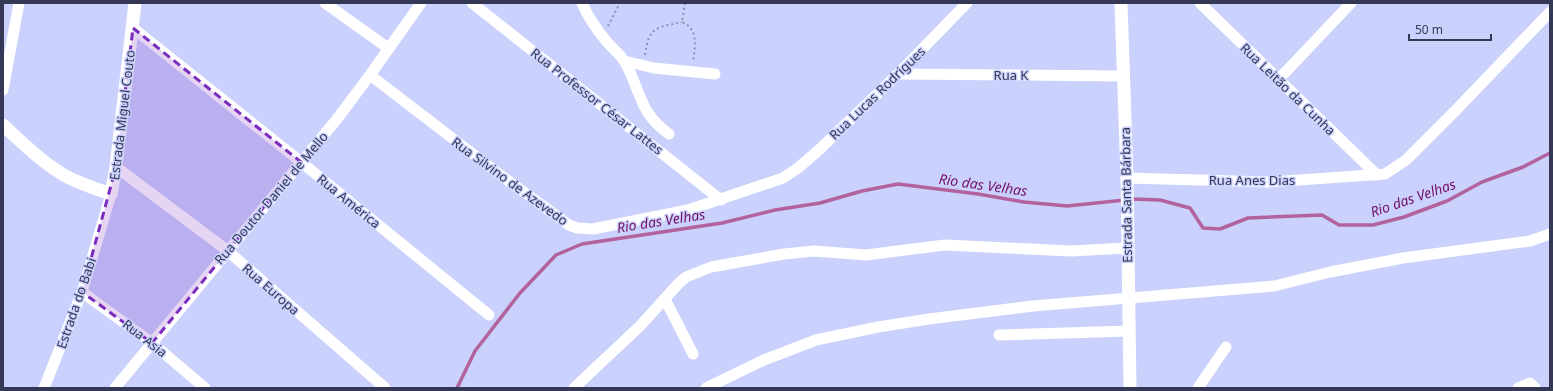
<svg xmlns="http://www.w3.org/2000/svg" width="1553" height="391" viewBox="0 0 1553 391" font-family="'Noto Sans',sans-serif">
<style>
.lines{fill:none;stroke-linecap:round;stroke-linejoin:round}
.stream{stroke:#b2639e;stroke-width:3.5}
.path{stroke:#8c92b7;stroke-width:2;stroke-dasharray:2 3;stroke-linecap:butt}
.minor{stroke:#fff;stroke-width:11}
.tertiary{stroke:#fff;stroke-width:13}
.marked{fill:#7b2cbf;fill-opacity:0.2;stroke:#7b2cbf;stroke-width:3;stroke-dasharray:8 5;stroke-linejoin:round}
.labels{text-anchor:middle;stroke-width:3;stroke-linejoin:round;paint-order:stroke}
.street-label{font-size:13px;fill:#343854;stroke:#cad1fc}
.water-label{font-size:14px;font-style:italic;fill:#741061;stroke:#cad1fc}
</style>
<rect width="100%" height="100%" fill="#cad1fc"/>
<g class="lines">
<!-- stream -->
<g class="stream">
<path d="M1131,199L1160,200L1190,208L1203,228L1220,229L1248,218L1322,215L1339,225H1373L1404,217L1447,201L1482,182L1523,167L1550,153"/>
<path d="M457,388L475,351L520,293L556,255L582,244L722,223L775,210L820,203L862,191L898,184L978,194L1024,202L1067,206L1125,200"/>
</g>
<!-- path -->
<g class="path">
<path d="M685,3L682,22C699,29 695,47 693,62"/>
<path d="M608,26L620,3"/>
<path d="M645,55C649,26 656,28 682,22"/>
</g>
<!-- minor -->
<g class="minor">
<path d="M325,3L388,48"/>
<path d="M472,3L721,200"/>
<path d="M582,3C588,17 597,30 607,42C612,48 621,55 625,62C641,91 639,113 669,134"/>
<path d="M1200,3L1377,175"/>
<path d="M133,28L301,162L489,315"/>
<path d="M624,61L654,68L715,74"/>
<path d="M898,74L1124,76"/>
<path d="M370,75L499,174L569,225L577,228L593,229L688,210L783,178L798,168L820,149L898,74L967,3"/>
<path d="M1278,80L1351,3"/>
<path d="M3,90L19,3"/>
<path d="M116,167L228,251L385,388"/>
<path d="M1127,178L1270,182L1385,174L1406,160L1456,110L1550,12"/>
<path d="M82,292L152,343L205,388"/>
<path d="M665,299L693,354"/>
<path d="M999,335L1129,331"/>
<path d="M44,388L82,292L111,194"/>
<path d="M115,388L337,119L370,75L421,3"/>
<path d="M574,388L640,326L679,283L686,277L711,267L784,254L814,251L866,255L945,245L1071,251L1127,248"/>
<path d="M706,388L764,360L816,340L878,327L929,319L1033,306L1274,286L1330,272L1403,258L1530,241L1550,234"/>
<path d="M1198,388L1226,347"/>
<path d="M1518,388L1530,383L1535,388"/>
</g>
<!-- tertiary -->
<g class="tertiary">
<path d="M1121,3L1127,178L1130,388"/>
<path d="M3,125C21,142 41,161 62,174C77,183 94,188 111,194L116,167L135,3"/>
</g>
</g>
<!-- marked area -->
<path class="marked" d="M133,28L301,162L152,343L82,292L116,167Z"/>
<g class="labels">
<!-- street labels -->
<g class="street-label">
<text x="1011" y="80">Rua K</text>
<text transform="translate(1288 89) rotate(44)" y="5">Rua Leitão da Cunha</text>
<text transform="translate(877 93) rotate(-44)" y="5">Rua Lucas Rodrigues</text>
<text transform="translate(597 101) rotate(38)" y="5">Rua Professor César Lattes</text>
<text transform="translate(122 115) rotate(-83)" y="5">Estrada Miguel Couto</text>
<text x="1252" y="185">Rua Anes Dias</text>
<text transform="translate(510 181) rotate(36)" y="5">Rua Silvino de Azevedo</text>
<text transform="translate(1126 195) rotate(-91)" y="5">Estrada Santa Bárbara</text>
<text transform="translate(271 198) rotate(-50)" y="5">Rua Doutor Daniel de Mello</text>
<text transform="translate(349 201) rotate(39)" y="5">Rua América</text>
<text transform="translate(271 289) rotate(41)" y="5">Rua Europa</text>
<text transform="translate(76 303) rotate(-71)" y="5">Estrada do Babi</text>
<text transform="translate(145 338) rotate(38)" y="5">Rua Asia</text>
</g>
<!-- water labels -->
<g class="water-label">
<text transform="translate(983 185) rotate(8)" y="5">Rio das Velhas</text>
<text transform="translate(1413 198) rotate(-19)" y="5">Rio das Velhas</text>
<text transform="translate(661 221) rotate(-9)" y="5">Rio das Velhas</text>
</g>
</g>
<!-- border -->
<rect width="1553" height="391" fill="none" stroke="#343854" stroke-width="8"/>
<!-- scale -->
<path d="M1409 34v6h82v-6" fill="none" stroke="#343854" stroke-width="2"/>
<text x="1415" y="34" font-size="12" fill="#343854" stroke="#cad1fc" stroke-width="3" paint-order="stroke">50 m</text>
</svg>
